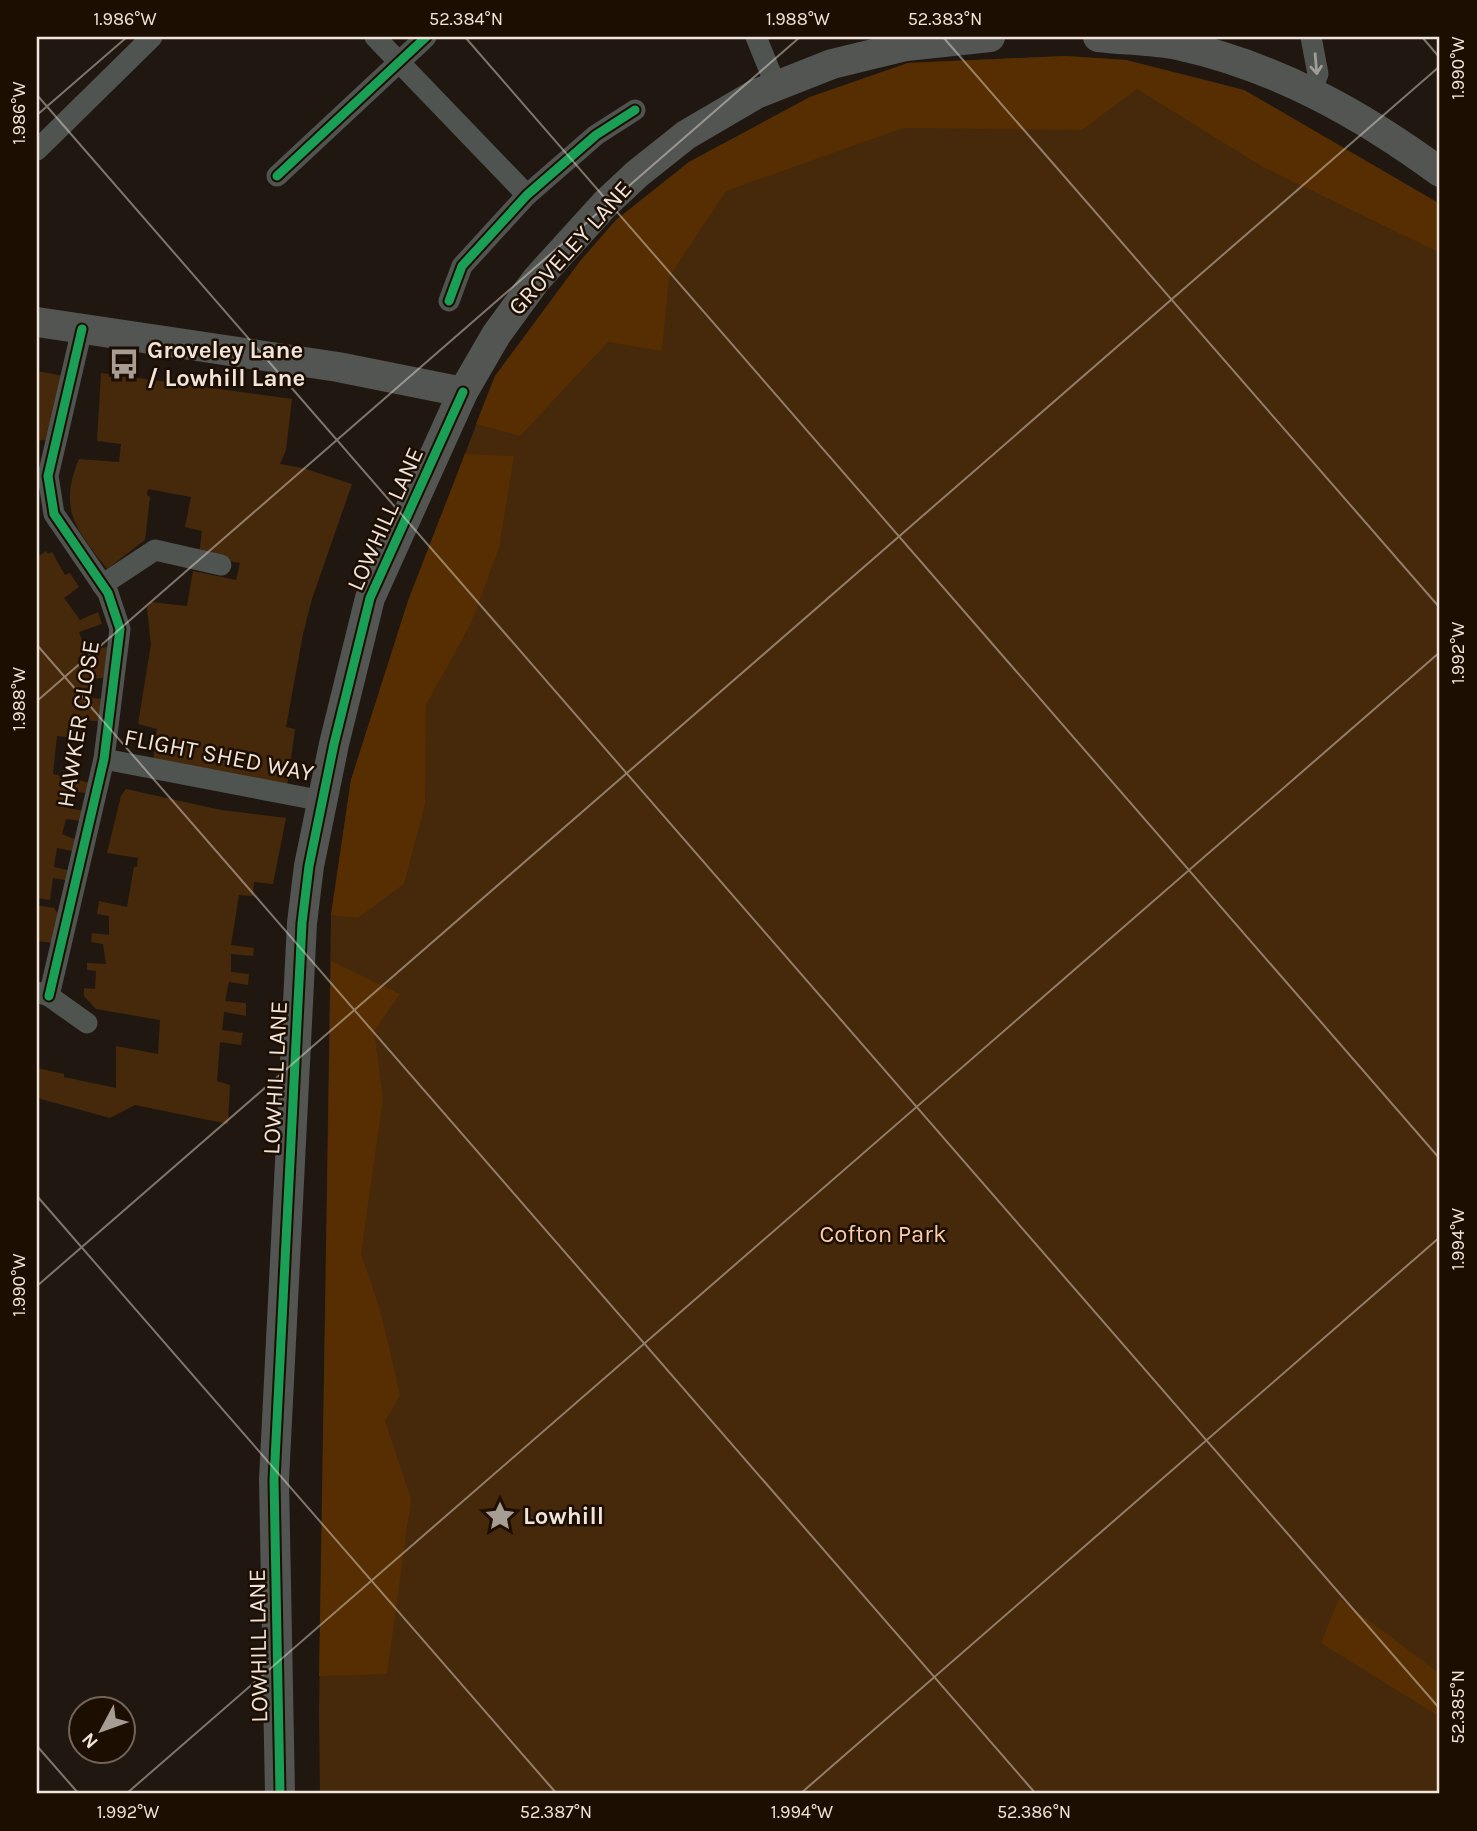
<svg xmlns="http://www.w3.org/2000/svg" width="1477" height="1831" viewBox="0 0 1477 1831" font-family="Karla,sans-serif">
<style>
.green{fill:#46280b}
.forest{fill:#562e02}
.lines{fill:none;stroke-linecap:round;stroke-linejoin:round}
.street{stroke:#505451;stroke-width:21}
.secondary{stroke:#535552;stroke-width:30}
.cycleway-casing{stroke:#1d0e02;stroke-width:13}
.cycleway{stroke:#1a9f57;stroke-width:9}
.oneway{stroke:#a09c96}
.ticks{fill:none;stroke:#f0e4db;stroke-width:2;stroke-opacity:0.45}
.labels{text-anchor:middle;stroke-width:5;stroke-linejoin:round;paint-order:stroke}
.street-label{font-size:24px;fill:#f0e4db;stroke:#1d0e02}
.poi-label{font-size:24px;font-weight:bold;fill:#f0e4db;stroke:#1d0e02;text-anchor:start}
.park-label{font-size:24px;fill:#f9cba7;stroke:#1d0e02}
.neatline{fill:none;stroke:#f0e4db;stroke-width:2.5}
.ticks-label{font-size:18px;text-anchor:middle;fill:#f0e4db}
</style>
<rect width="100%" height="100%" fill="#201810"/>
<!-- green -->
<g class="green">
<path d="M1065,56L1126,60L1244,90L1440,204V1794H320L319,1714L331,915L351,780L408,601L495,376L581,260L616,220L689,162L810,97L908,63Z"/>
<path d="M37,371L64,376L50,439L37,441Z"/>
<path d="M101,373L292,399L286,450L280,464L303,468L352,484L312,599L303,634L286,727L295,729L287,787L153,761L157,729L138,724L151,644L147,608L151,602L187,606L193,571L236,580L240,563L199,555L202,531L185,527L191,497L148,489L147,495L150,497L145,540L107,569C76,529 58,510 79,459L119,462L121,444L97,441Z"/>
<path d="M46,551L48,554L52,552L65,575L70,573L79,587L64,598L80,620L98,612L102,624L79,632L86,651L112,646V677L92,679L91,698L106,699L102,722L85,720L83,739L57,736L53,774L91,783L87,793L71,791L67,808L85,811L82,821L66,819L62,834L79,841L77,852L57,848L54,867L72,871L71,881L53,878L50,900L37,898V557Z"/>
<path d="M126,789L221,810L286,818L273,884L254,882L253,896L239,895L231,945L254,948L253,956L231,954V972L249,974L248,985L229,982L225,1001L246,1003V1016L224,1012L222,1030L243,1033L241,1045L220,1042L217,1081L230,1085L228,1124L135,1105L110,1118L41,1099L37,1096V1068L64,1074V1077L116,1088V1046L158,1054L160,1020L96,1009L84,996V988L95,989L96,971L87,970V963L106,964L103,944L91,942L92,933L109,935V916L97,914L99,901L127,907L134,867H137L138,858L107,853L121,796Z"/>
<path d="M37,905L54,908L58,914L55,943L37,941Z"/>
</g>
<!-- forest -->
<g class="forest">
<path d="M1065,56L1126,60L1244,90L1440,204V253L1261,166L1137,89L1082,130L903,128L726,191L669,277L662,351L608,342L520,436L476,424L495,376L581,260L616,220L689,162L810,97L908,63Z"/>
<path d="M465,454L514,456L499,548L471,623L426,705L425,804L404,884L358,918L331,915L351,780L408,601Z"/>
<path d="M331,961L400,994L374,1031L383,1099L361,1254L380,1309L400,1395L385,1421L411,1499L387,1674L319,1676Z"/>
<path d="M1339,1598L1440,1674V1717L1321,1643Z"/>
</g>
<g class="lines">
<!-- street -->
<g class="street">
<path d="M375,37L527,195"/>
<path d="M756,37L776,86"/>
<path d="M1311,37L1318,74L1311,91"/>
<path d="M37,150L152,37"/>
<path d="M277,176L426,37"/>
<path d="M449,301L462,266L527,195L596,135L635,110"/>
<path d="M102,585L155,550L221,565"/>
<path d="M104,759L323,801"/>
<path d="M37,992L49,996L87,1023"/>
<path d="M49,996L104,759L120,629L108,593L54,514L48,476L82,329"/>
</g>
<!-- secondary -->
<g class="secondary">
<path d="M1098,37C1124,40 1152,40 1178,45C1275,66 1361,114 1440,172"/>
<path d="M37,322L338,367L463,392"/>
<path d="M280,1794L274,1480L302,923L309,866L334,744L370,598L463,392L496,335L536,280L605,204L637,174L686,135L756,94L832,64L906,46L990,37"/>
</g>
<!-- cycleway casing -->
<g class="cycleway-casing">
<g id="cycleway">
<path d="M277,176L426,37"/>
<path d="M449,301L462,266L527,195L596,135L635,110"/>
<path d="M49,996L104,759L120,629L108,593L54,514L48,476L82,329"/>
<path d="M280,1794L274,1480L302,923L309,866L334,744L370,598L463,392"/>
</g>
</g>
<!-- cycleway -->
<use href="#cycleway" class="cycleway"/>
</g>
<!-- one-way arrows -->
<defs><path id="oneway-shaft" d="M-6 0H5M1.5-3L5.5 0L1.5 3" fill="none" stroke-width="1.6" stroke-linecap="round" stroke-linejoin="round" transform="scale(1.75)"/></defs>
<use class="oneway" href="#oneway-shaft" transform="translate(1316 64) rotate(85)"/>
<!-- ticks -->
<path class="ticks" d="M465,37L1440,1159M943,37L1440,608M1422,37L1440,58M37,95L1440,1709M37,115L127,37M37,645L1036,1794M37,701L800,37M37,1196L557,1794M37,1286L1440,66M37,1746L79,1794M126,1794L1440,652M800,1794L1440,1237"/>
<!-- icons -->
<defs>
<g id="bus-bare" transform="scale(2.415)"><path d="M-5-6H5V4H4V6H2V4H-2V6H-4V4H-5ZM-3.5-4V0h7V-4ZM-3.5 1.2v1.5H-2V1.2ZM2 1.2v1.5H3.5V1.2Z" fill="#a79d94" stroke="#1d0e02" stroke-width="2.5" paint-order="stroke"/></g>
<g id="sight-bare" transform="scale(2.415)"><path d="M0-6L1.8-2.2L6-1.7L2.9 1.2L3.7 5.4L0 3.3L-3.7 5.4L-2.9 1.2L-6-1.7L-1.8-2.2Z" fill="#a79d94" stroke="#1d0e02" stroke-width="2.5" paint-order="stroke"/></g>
</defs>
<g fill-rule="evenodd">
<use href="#bus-bare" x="124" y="364"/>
<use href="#sight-bare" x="500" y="1516"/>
</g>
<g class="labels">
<!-- street labels -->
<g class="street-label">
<text transform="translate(570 248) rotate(-48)" y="8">GROVELEY LANE</text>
<text transform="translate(385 519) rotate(-66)" y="8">LOWHILL LANE</text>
<text transform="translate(78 724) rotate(-81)" y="8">HAWKER CLOSE</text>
<text transform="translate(219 755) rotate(11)" y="8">FLIGHT SHED WAY</text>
<text transform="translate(275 1078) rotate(-87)" y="8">LOWHILL LANE</text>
<text transform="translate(258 1646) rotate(-91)" y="8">LOWHILL LANE</text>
</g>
<!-- poi labels -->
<g class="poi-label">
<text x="147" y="358">Groveley Lane<tspan x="147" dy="28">/ Lowhill Lane</tspan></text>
<text x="523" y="1524">Lowhill</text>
</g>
<!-- park labels -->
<g class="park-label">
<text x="883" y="1242">Cofton Park</text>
</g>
</g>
<!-- border -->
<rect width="1477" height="1831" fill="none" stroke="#1d0e02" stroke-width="77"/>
<!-- north arrow -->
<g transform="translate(102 1730) rotate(229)"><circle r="33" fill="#1d0e02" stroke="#716459" stroke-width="2"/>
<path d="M0-5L12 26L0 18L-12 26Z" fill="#a79d94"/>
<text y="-10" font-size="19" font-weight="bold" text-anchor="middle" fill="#f0e4db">N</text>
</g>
<rect x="38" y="38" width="1400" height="1754" class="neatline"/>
<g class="ticks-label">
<text x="125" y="25">1.986°W</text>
<text x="466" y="25">52.384°N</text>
<text x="798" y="25">1.988°W</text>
<text x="945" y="25">52.383°N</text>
<text transform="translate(1458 68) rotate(-90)" y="6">1.990°W</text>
<text transform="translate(19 113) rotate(-90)" y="6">1.986°W</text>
<text transform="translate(1458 653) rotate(-90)" y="6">1.992°W</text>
<text transform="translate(19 699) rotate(-90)" y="6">1.988°W</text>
<text transform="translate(1458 1239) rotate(-90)" y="6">1.994°W</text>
<text transform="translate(19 1285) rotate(-90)" y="6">1.990°W</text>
<text transform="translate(1458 1707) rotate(-90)" y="6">52.385°N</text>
<text x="128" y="1818">1.992°W</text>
<text x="556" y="1818">52.387°N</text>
<text x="802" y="1818">1.994°W</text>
<text x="1034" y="1818">52.386°N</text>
</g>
</svg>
